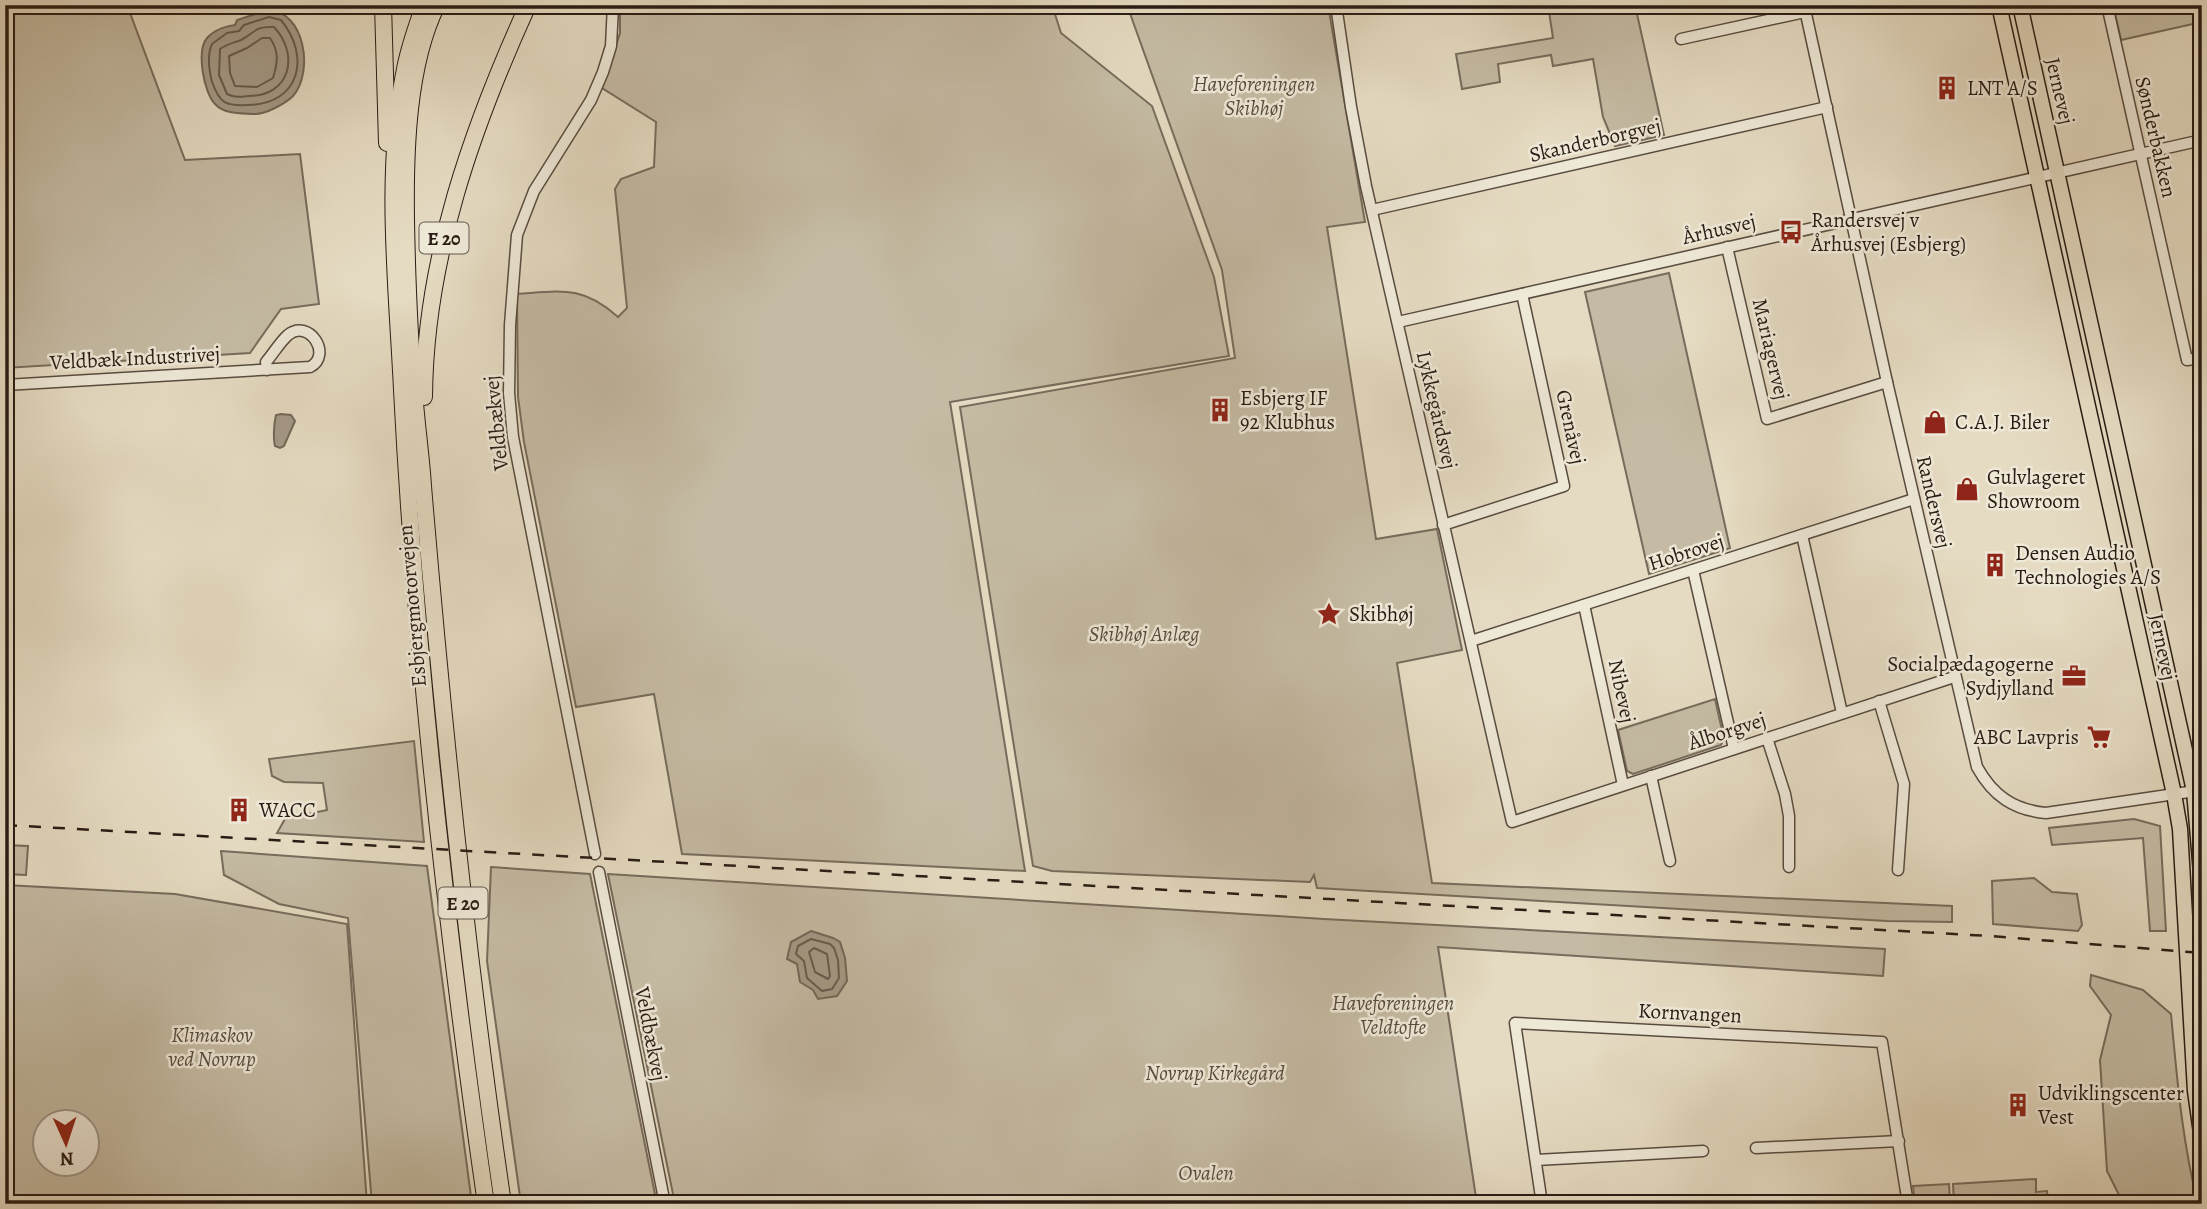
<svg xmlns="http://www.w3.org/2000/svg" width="2207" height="1209" viewBox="0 0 2207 1209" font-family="Alegreya,serif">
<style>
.green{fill:#c5bba4;stroke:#776c5c;stroke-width:2;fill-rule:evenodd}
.water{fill:#a59a87;stroke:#736859;stroke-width:2}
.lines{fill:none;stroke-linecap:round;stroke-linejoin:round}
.shore{stroke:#675b4e;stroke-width:2}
.minor-casing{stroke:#584c40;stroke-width:13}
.major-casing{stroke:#291c14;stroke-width:17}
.highway-casing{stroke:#291c14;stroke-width:18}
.minor{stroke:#eee8d7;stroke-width:10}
.major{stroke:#e5dbc2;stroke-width:14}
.highway{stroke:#e5dbc2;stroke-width:16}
.rail{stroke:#291c14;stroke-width:2.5;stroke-dasharray:12 12;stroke-linecap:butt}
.labels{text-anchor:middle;stroke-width:5;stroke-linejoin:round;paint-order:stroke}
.shield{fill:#eee8d7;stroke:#64594e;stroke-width:2}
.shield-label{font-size:19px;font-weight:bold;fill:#291c14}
.park-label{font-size:21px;font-style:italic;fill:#584c3f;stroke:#eee8d7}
.poi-label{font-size:21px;fill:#291c14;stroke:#eee8d7;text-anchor:start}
.street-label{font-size:21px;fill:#291c14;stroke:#eee8d7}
</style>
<rect width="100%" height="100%" fill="#e5dbc2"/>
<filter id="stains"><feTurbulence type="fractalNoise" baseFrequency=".00286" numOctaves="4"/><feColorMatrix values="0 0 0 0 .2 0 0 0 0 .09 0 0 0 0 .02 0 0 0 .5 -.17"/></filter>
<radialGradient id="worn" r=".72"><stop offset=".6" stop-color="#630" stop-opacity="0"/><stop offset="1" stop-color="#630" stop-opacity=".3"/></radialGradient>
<!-- green -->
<g class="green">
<path d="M5,5H127L185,160L300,154L319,304L281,309L250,353L5,368Z"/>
<path d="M620,5H1052L1061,33L1152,106L1214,277L1229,356L950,402L1025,871L682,854L654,694L576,707L524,442L518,397L517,294C561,291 583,285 618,317L627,308L615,189L621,179L654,167L656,122L602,88L620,33Z"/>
<path d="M1127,5H1328L1365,222L1327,227L1376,539L1437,529L1462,650L1397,663L1432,883L1952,906V922L1887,921L1317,888L1314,875L1310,882L1052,871L1033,866L960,407L1235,358L1222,270Z"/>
<path d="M1548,5H1635L1664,135L1615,146L1603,117L1593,59L1553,66L1551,55L1498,64L1500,82L1462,89L1456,54L1553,38Z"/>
<path d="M2113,5H2202V22L2121,40Z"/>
<path d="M1669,273L1730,548L1649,574L1585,292Z"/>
<path d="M1715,699L1724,739L1721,745L1633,774L1627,771L1618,730Z"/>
<path d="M414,741L424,842L277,833L285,819L327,810L323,783L284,782L272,776L269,759Z"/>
<path d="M2134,819L2160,826L2166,931H2150L2143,838L2052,845L2049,828Z"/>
<path d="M5,845L28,846L26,875L5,874Z"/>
<path d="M221,851L427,866L472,1204H372L348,918L279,904L224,875Z"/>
<path d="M491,867L590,874L657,1204H521L487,961Z"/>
<path d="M608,874L1324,919L1885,949L1883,976L1438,947L1477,1204H675Z"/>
<path d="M2034,878L2052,892L2077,894L2082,925L2078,931L1993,924L1992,881Z"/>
<path d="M5,885L175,894L347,924L367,1204H5ZM46,1122H88V1164H46Z"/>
<path d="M2091,975L2143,990L2171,1014C2177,1078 2182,1141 2198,1204H2121V1199L2107,1171L2100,1060L2111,1015L2090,986Z"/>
<path d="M2036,1179V1192L2047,1191L2048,1204H1954L1953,1184Z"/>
<path d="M1949,1184L1950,1202L1915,1204L1913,1186Z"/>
</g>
<!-- water -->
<g class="water">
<path d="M268,10C305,11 314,72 293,96C288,101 281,105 275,108C269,111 261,114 255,114C243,113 225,115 215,104C204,93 196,51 207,38C214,30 226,26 235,25L237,20Z"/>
<path d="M281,414L291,415L295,421L284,446L280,448L275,446C273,438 274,423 276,415Z"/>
<path d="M811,931L833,938L840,942L845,958L847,981L837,996L818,999L813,990L800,982L797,964L787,959L791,942Z"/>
</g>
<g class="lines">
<!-- shore -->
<g class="shore">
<path d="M269,17L281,20C311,57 300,104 248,105C226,106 220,104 212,82C209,70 207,55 212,44L227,33L239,31L244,25Z"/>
<path d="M274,27C300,55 290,96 249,96C240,97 236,98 227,94L219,75L220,49C227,44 233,43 241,40C255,33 254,26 274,27Z"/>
<path d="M262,38H270C279,51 278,62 273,78L257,87L235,86L230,73L229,56L247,48Z"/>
<path d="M811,939L830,944L834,948L838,960L839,978L832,989L822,991L807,978L804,961L796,954L798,946Z"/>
<path d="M814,948L827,954L830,976L828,979L815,972L809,952Z"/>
</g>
<!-- minor casing -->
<g class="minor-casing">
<g id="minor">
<path d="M1336,5L1351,107L1366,186L1512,822L1954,677"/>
<path d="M1804,5L1887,382L1977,767C1993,796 2014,810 2046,813L2202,790"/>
<path d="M2107,5L2187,360L2202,358"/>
<path d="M1681,39L1805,12"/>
<path d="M1372,210L1827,107"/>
<path d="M1727,247L1767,419L1887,382"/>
<path d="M1398,322L2202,140"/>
<path d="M5,385L310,367C333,355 309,318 288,335C280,342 273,354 266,362L267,370"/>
<path d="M1443,525L1564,486L1522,294"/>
<path d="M1802,535L1842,713"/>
<path d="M1693,570L1734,749"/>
<path d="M1584,605L1623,785"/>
<path d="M1471,641L1914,499"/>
<path d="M1879,701L1904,784L1898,870"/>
<path d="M1767,738L1785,794L1789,816V867"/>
<path d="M1651,776L1670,861"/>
<path d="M595,854L513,437L509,393L510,325L517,235L534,191L591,100L603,72L611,46L613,5"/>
<path d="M599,872L665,1204"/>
<path d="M1756,1148L1899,1141"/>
<path d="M1536,1160L1703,1151"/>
<path d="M1542,1204L1515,1023L1882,1042L1908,1204"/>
</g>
</g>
<!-- major casing -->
<g class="major-casing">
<g id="major">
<path d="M1999,5L2174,794L2180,829L2195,1091L2202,1140"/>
<path d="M2020,5L2194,791L2202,885"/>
</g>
</g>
<!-- highway casing -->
<g class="highway-casing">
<g id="highway">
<path d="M383,5L387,143"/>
<path d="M424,5C417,26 409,47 405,69C384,174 397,284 402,390C416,662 447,934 486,1204"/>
<path d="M437,5C407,65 405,154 406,220C407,276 409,333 414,390C416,422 421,454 423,486C443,726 468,965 503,1204"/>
<path d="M424,397C425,260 472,128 528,5"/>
</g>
</g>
<!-- minor -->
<use href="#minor" class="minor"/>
<!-- major -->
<use href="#major" class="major"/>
<!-- highway -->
<use href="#highway" class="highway"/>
<!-- rail -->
<path class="rail" d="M5,825L1990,936L2202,953"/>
</g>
<!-- icons -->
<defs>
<g id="building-bare" transform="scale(1.89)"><path d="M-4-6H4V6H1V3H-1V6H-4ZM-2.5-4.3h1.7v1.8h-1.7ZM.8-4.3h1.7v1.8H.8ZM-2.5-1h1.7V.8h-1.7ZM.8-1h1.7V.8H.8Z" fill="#8f2418" stroke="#eee8d7" stroke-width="2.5" paint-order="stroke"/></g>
<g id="bus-bare" transform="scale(1.89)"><path d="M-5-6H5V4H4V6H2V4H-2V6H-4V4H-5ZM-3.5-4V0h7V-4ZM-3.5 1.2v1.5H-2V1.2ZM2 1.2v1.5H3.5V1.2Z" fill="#8f2418" stroke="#eee8d7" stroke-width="2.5" paint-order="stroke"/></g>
<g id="shop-bare" transform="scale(1.89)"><path d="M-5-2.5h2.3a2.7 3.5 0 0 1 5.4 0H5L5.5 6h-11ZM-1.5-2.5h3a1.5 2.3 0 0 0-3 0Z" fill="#8f2418" stroke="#eee8d7" stroke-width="2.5" paint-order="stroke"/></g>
<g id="sight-bare" transform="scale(1.89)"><path d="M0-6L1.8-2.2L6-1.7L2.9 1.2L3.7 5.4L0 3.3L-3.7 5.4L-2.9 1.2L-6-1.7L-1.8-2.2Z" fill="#8f2418" stroke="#eee8d7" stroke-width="2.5" paint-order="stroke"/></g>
<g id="office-bare" transform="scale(1.89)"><path d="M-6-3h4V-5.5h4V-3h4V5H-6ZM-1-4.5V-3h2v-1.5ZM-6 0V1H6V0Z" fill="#8f2418" stroke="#eee8d7" stroke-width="2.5" paint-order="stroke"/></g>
<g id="supermarket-bare" transform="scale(1.89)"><path d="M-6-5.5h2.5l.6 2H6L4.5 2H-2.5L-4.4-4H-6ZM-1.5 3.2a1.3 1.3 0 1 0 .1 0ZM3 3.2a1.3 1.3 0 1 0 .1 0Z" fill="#8f2418" stroke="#eee8d7" stroke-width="2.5" paint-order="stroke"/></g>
</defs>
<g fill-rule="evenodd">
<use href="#building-bare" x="1947" y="88"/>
<use href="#bus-bare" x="1791" y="232"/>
<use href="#building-bare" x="1220" y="410"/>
<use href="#shop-bare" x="1935" y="422"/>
<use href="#shop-bare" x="1967" y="489"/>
<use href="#building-bare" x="1995" y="565"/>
<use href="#sight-bare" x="1329" y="614"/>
<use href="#office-bare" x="2074" y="676"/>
<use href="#supermarket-bare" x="2099" y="737"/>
<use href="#building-bare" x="239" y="810"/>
<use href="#building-bare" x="2018" y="1105"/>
</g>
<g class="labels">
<!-- shield labels -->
<g class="shield">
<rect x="419.5" y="222.5" width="49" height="31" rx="5"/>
<rect x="438.5" y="887.5" width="49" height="31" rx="5"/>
</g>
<g class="shield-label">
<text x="444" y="245">E 20</text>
<text x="463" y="910">E 20</text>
</g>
<!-- park labels -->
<g class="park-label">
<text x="1254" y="91">Haveforeningen<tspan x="1254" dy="24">Skibhøj</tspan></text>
<text x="1144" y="641">Skibhøj Anlæg</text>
<text x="1393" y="1010">Haveforeningen<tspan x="1393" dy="24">Veldtofte</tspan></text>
<text x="212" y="1042">Klimaskov<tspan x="212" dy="24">ved Novrup</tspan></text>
<text x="1215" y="1080">Novrup Kirkegård</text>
<text x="1206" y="1180">Ovalen</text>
</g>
<!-- poi labels -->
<g class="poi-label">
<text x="1967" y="95">LNT A/S</text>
<text x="1811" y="227">Randersvej v<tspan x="1811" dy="24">Århusvej (Esbjerg)</tspan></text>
<text x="1240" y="405">Esbjerg IF<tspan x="1240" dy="24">92 Klubhus</tspan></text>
<text x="1955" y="429">C.A.J. Biler</text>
<text x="1987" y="484">Gulvlageret<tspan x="1987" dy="24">Showroom</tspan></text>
<text x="2015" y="560">Densen Audio<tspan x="2015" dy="24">Technologies A/S</tspan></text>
<text x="1349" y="621">Skibhøj</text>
<text x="2054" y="671" text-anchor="end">Socialpædagogerne<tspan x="2054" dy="24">Sydjylland</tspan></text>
<text x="2079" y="744" text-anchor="end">ABC Lavpris</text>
<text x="259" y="817">WACC</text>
<text x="2038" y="1100">Udviklingscenter<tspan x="2038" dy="24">Vest</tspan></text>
</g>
<!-- street labels -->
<g class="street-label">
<text transform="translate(2060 91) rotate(77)" y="7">Jernevej</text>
<text transform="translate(2156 137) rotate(77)" y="7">Sønderbakken</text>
<text transform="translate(1595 140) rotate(-13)" y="7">Skanderborgvej</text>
<text transform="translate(1719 229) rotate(-13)" y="7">Århusvej</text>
<text transform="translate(1771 349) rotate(77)" y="7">Mariagervej</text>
<text transform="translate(135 358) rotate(-3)" y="7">Veldbæk Industrivej</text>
<text transform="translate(1437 410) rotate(77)" y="7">Lykkegårdsvej</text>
<text transform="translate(496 423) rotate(-96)" y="7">Veldbækvej</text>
<text transform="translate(1571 427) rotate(78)" y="7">Grenåvej</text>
<text transform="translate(1934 502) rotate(77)" y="7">Randersvej</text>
<text transform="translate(1686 552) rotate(-18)" y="7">Hobrovej</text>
<text transform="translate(412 606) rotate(-95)" y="7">Esbjergmotorvejen</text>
<text transform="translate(2163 647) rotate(78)" y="7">Jernevej</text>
<text transform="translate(1622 691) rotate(78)" y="7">Nibevej</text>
<text transform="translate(1727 731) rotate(-18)" y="7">Ålborgvej</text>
<text transform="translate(1690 1013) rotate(3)" y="7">Kornvangen</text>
<text transform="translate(651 1034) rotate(79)" y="7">Veldbækvej</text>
</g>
</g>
<!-- margin -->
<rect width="2207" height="1209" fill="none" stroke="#e5dbc2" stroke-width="28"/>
<rect x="7" y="7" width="2193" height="1195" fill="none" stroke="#291c14" stroke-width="3.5"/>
<rect x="14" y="14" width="2179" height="1181" fill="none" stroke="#291c14" stroke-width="2"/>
<!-- north arrow -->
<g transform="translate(66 1143) rotate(177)"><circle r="33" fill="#eee8d7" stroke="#9f9689" stroke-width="2"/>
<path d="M0-5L12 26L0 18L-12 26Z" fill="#8f2418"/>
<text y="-10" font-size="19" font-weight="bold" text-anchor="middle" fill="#291c14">N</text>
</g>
<rect width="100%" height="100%" filter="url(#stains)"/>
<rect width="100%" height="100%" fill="url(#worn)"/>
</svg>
